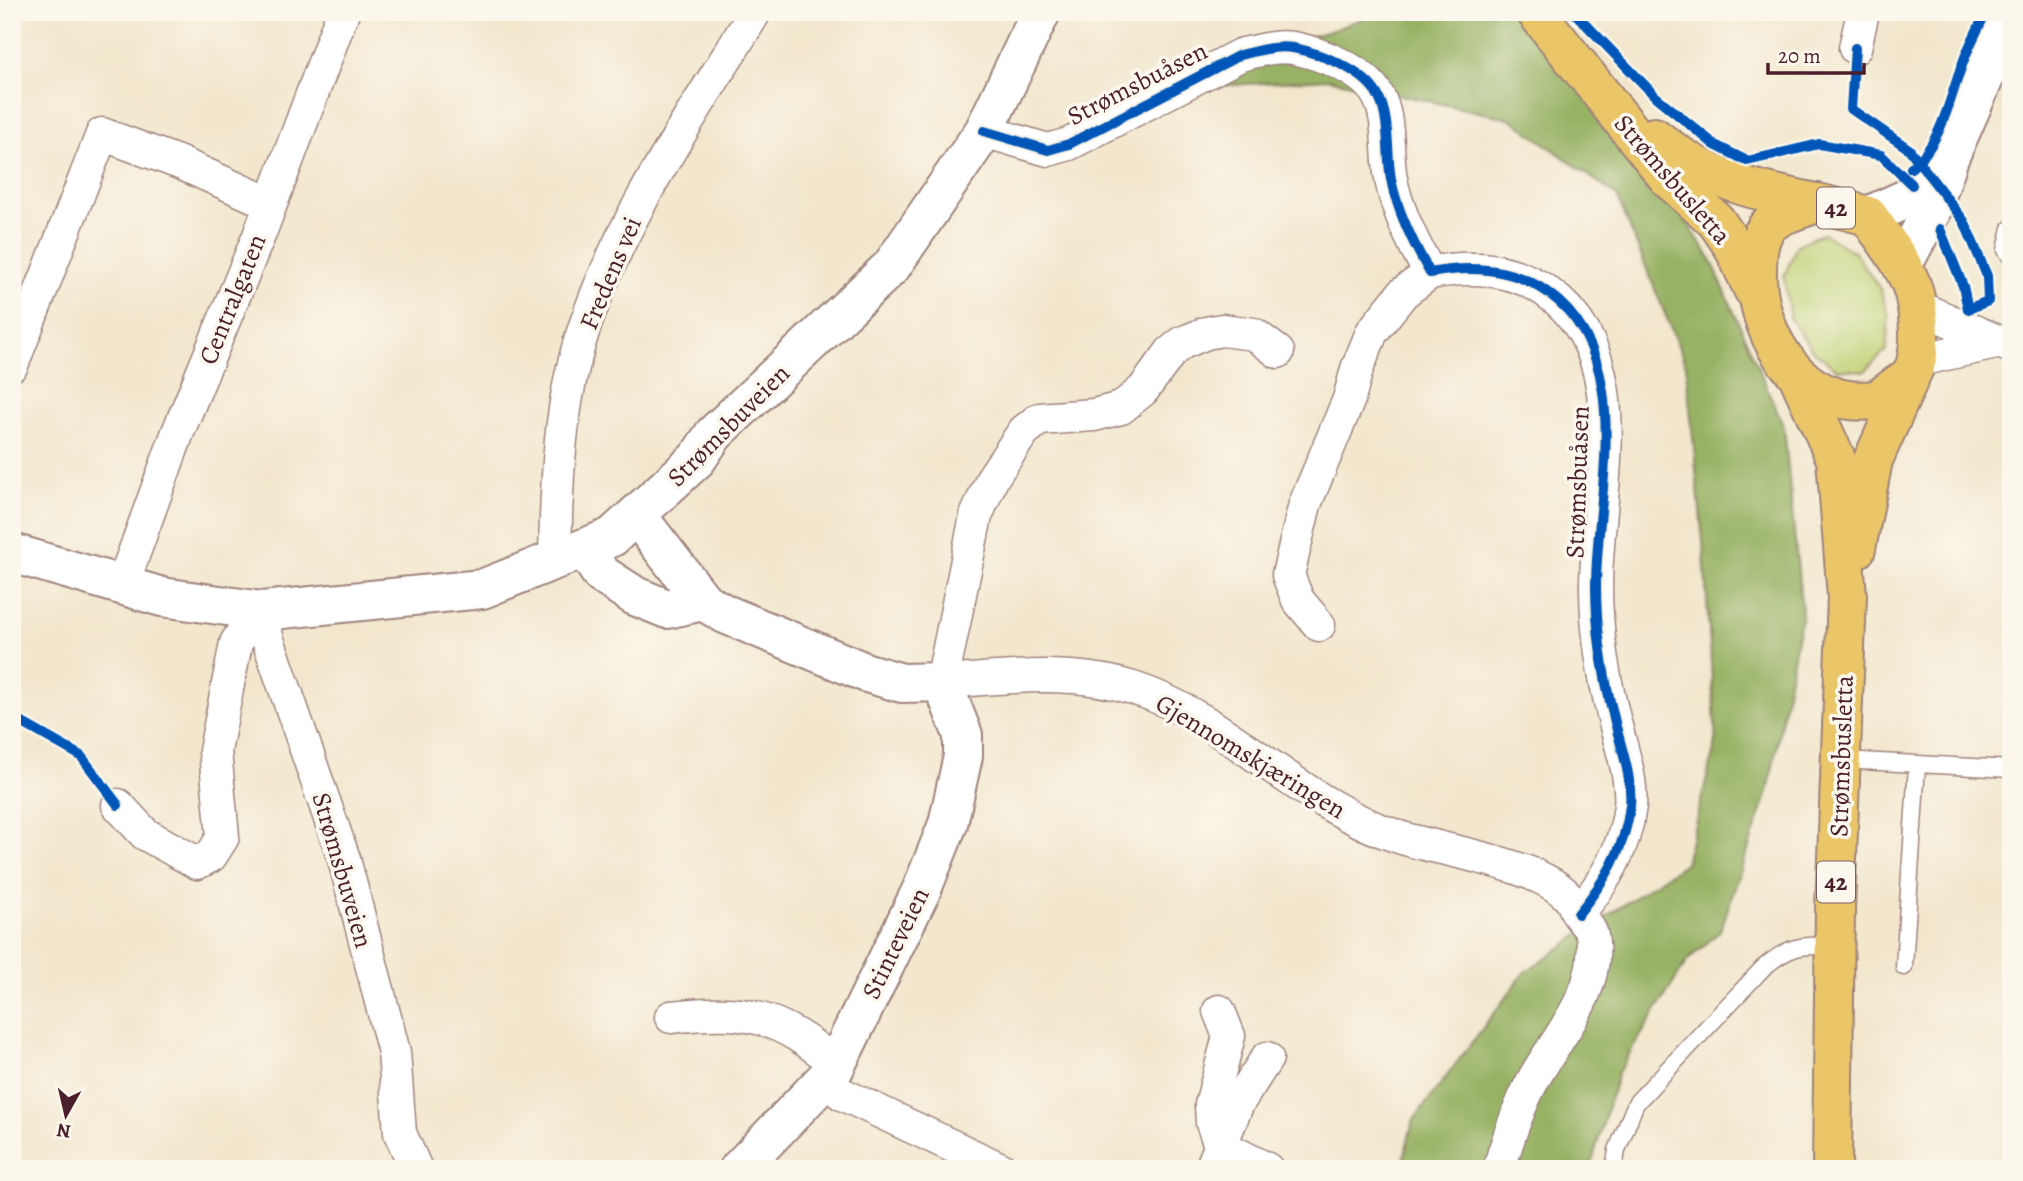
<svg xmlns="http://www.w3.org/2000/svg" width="2023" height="1181" viewBox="0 0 2023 1181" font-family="Alegreya,serif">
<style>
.green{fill:#c0d073;stroke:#85784f;stroke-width:2}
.forest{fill:#98b265;stroke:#716848;stroke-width:2}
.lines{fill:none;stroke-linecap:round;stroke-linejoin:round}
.service-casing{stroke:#9e837c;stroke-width:19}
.minor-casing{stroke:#9e837c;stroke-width:35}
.tertiary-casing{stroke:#9e837c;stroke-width:42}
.primary-casing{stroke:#9e837c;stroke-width:42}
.service{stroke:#fff;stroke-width:16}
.minor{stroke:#fff;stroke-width:32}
.tertiary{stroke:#fff;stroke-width:38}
.primary{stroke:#ebc669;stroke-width:38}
.cycleway-casing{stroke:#fbf7ec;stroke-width:15}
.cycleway{stroke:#0057b8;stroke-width:10}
.labels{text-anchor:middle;stroke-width:7;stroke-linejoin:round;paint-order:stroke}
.shield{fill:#fbf7ec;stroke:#7f6065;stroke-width:2}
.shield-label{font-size:24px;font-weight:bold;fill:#4a1f2b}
.street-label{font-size:26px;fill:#4a1f2b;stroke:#fbf7ec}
</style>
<rect width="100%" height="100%" fill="#fbf7ec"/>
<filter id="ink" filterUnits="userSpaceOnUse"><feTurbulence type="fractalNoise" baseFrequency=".0143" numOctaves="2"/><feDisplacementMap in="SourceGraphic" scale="14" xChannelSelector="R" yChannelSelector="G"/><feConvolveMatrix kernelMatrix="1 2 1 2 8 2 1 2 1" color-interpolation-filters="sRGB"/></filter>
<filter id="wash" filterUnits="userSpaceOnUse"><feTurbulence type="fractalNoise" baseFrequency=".00686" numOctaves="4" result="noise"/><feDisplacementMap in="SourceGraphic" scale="28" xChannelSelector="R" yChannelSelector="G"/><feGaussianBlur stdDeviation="1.57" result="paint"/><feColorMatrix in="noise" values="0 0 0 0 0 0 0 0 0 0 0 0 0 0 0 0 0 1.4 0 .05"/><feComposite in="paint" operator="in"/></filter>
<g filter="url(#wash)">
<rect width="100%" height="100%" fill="#f2e7cd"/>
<!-- green -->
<path class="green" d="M1823,233L1855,253L1880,289L1889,317L1886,350L1865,371L1837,369L1812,350L1790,319L1784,277L1797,245Z"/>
<!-- forest -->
<path class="forest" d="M1380,12H1525L1606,102L1710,257L1784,427L1802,613L1768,792L1720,931L1687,961L1618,1072L1590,1169H1401L1413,1121L1525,972L1685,863L1716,742L1704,552L1686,365L1617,196L1511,119L1328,79L1182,88L1270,47L1330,31Z"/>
</g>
<g filter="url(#ink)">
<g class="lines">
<!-- service casing -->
<g class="service-casing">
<g id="service">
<path d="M2011,228L2006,250L2011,257"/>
<path d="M1842,760L2011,769"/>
<path d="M1904,967L1917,765"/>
<path d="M1614,1169L1617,1150L1636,1103L1763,968C1790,945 1800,945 1835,946"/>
</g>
</g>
<!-- minor casing -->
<g class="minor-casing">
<g id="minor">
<path d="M1855,48L1863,12"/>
<path d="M984,131L1048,150L1069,144L1240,55C1257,51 1276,45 1293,48C1320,53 1363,70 1377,94C1391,117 1386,152 1391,179C1397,211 1414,245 1430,273C1471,265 1512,267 1547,292C1638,356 1596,492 1596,586C1596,631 1603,675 1614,718C1620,745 1633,778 1630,806C1625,850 1604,882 1578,914"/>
<path d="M1918,307L2011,347"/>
<path d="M1278,352L1254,334L1222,330L1206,333L1182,343L1171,352L1143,390L1121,408L1094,415L1039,419L1024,431L993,477L976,516L942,682C1007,678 1073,668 1136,689C1230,720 1302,806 1399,837C1442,851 1544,864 1571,900C1574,904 1575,910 1578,914C1582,921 1591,928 1592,936C1602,989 1557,1037 1533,1080C1518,1108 1508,1138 1499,1169"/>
<path d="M1914,361L1996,343"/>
<path d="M12,365L102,134L180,163L269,203"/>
<path d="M555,563C556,485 559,400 585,326C623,214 694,113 755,12"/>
<path d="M122,586L178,432L260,233L343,12"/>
<path d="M262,611L266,634L344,859L394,1052L400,1133L416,1169"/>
<path d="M1319,625L1298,600L1288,575L1305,504L1349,399L1357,369L1372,332L1403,293L1430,273"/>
<path d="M118,805L145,834L197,863L211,856L223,837L215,751L236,643L247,625L262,611"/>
<path d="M1219,1011L1229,1036L1211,1105L1212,1123L1220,1145L1267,1169"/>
<path d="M671,1017C748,1008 776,1015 837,1064"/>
<path d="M826,1080L842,1094L1001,1169"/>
<path d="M1211,1169L1238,1103L1267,1058"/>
</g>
</g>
<!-- tertiary casing -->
<g class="tertiary-casing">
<g id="tertiary">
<path d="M1868,216L1919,193L1945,162"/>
<path d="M1902,266L1931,212L1949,158L2011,17"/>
<path d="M637,516L703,601L725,614L867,673L902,683L942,682L963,735V756L948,824L922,889L833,1071L739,1169"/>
<path d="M585,549L601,574L635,596L667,609L703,601"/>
<path d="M12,553L162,597L262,611L482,589L612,537L697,459L714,434L891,267L984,131L1041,12"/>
</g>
</g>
<!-- primary casing -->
<g class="primary-casing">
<g id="primary">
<path d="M1536,12L1669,179L1716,221L1733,246L1753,289"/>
<path d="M1654,137C1712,183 1747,188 1816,203"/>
<path d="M1818,203L1868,216C1883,238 1901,259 1911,284C1919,305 1925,359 1909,376C1904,381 1897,385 1892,389C1886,393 1880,399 1874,400C1804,409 1759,341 1757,278C1756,222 1768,219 1818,203Z"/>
<path d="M1800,380L1836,459L1847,596L1835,910L1832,1169"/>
<path d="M1856,549L1873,460L1910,377"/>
</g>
</g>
<!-- service -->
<use href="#service" class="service"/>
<!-- minor -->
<use href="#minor" class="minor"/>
<!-- tertiary -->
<use href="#tertiary" class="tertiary"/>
<!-- primary -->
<use href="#primary" class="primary"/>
<!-- cycleway casing -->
<g class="cycleway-casing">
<g id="cycleway">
<path d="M1574,12L1656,97L1715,145L1747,161L1819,144L1881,155L1912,185"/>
<path d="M1855,48L1851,109L1909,149L1964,221L1987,276L1988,301L1968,309L1963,286L1940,229"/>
<path d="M984,131L1048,150L1069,144L1240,55C1257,51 1276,45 1293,48C1320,53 1363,70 1377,94C1391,117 1386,152 1391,179C1397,211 1414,245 1430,273C1471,265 1512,267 1547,292C1638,356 1596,492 1596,586C1596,631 1603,675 1614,718C1620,745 1633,778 1630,806C1625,850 1604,882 1578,914"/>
<path d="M1911,168C1943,144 1951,92 1965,57C1971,42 1979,27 1986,12"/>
<path d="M12,717L81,756L118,805"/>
</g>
</g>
<!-- cycleway -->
<use href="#cycleway" class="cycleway"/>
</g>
</g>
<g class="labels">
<!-- shield labels -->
<g class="shield">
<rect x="1817" y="187.5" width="38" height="41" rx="5"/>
<rect x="1817" y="861.5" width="38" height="41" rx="5"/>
</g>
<g class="shield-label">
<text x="1836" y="216">42</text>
<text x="1836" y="890">42</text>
</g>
<!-- street labels -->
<g class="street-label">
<text transform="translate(1137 83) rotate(-27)" y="9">Strømsbuåsen</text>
<text transform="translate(1673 179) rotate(49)" y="9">Strømsbusletta</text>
<text transform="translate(610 273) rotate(-67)" y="9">Fredens vei</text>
<text transform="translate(232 299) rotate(-68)" y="9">Centralgaten</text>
<text transform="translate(728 425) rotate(-45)" y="9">Strømsbuveien</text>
<text transform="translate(1577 482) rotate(-88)" y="9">Strømsbuåsen</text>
<text transform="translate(1251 756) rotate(31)" y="9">Gjennomskjæringen</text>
<text transform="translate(1841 756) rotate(-88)" y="9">Strømsbusletta</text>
<text transform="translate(343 870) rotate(74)" y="9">Strømsbuveien</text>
<text transform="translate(895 943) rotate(-64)" y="9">Stinteveien</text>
</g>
</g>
<!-- margin -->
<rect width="2023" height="1181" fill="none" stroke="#fbf7ec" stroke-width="42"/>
<!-- north arrow -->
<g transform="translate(66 1115) rotate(188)" stroke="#fbf7ec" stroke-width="5" paint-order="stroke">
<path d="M0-5L12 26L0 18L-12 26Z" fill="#4a1f2b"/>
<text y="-10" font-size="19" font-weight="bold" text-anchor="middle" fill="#4a1f2b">N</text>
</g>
<!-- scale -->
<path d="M1768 63v10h96v-10" fill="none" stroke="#4a1f2b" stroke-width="3.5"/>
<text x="1778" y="63" font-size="21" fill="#4a1f2b" stroke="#fbf7ec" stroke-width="5" paint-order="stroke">20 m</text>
</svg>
